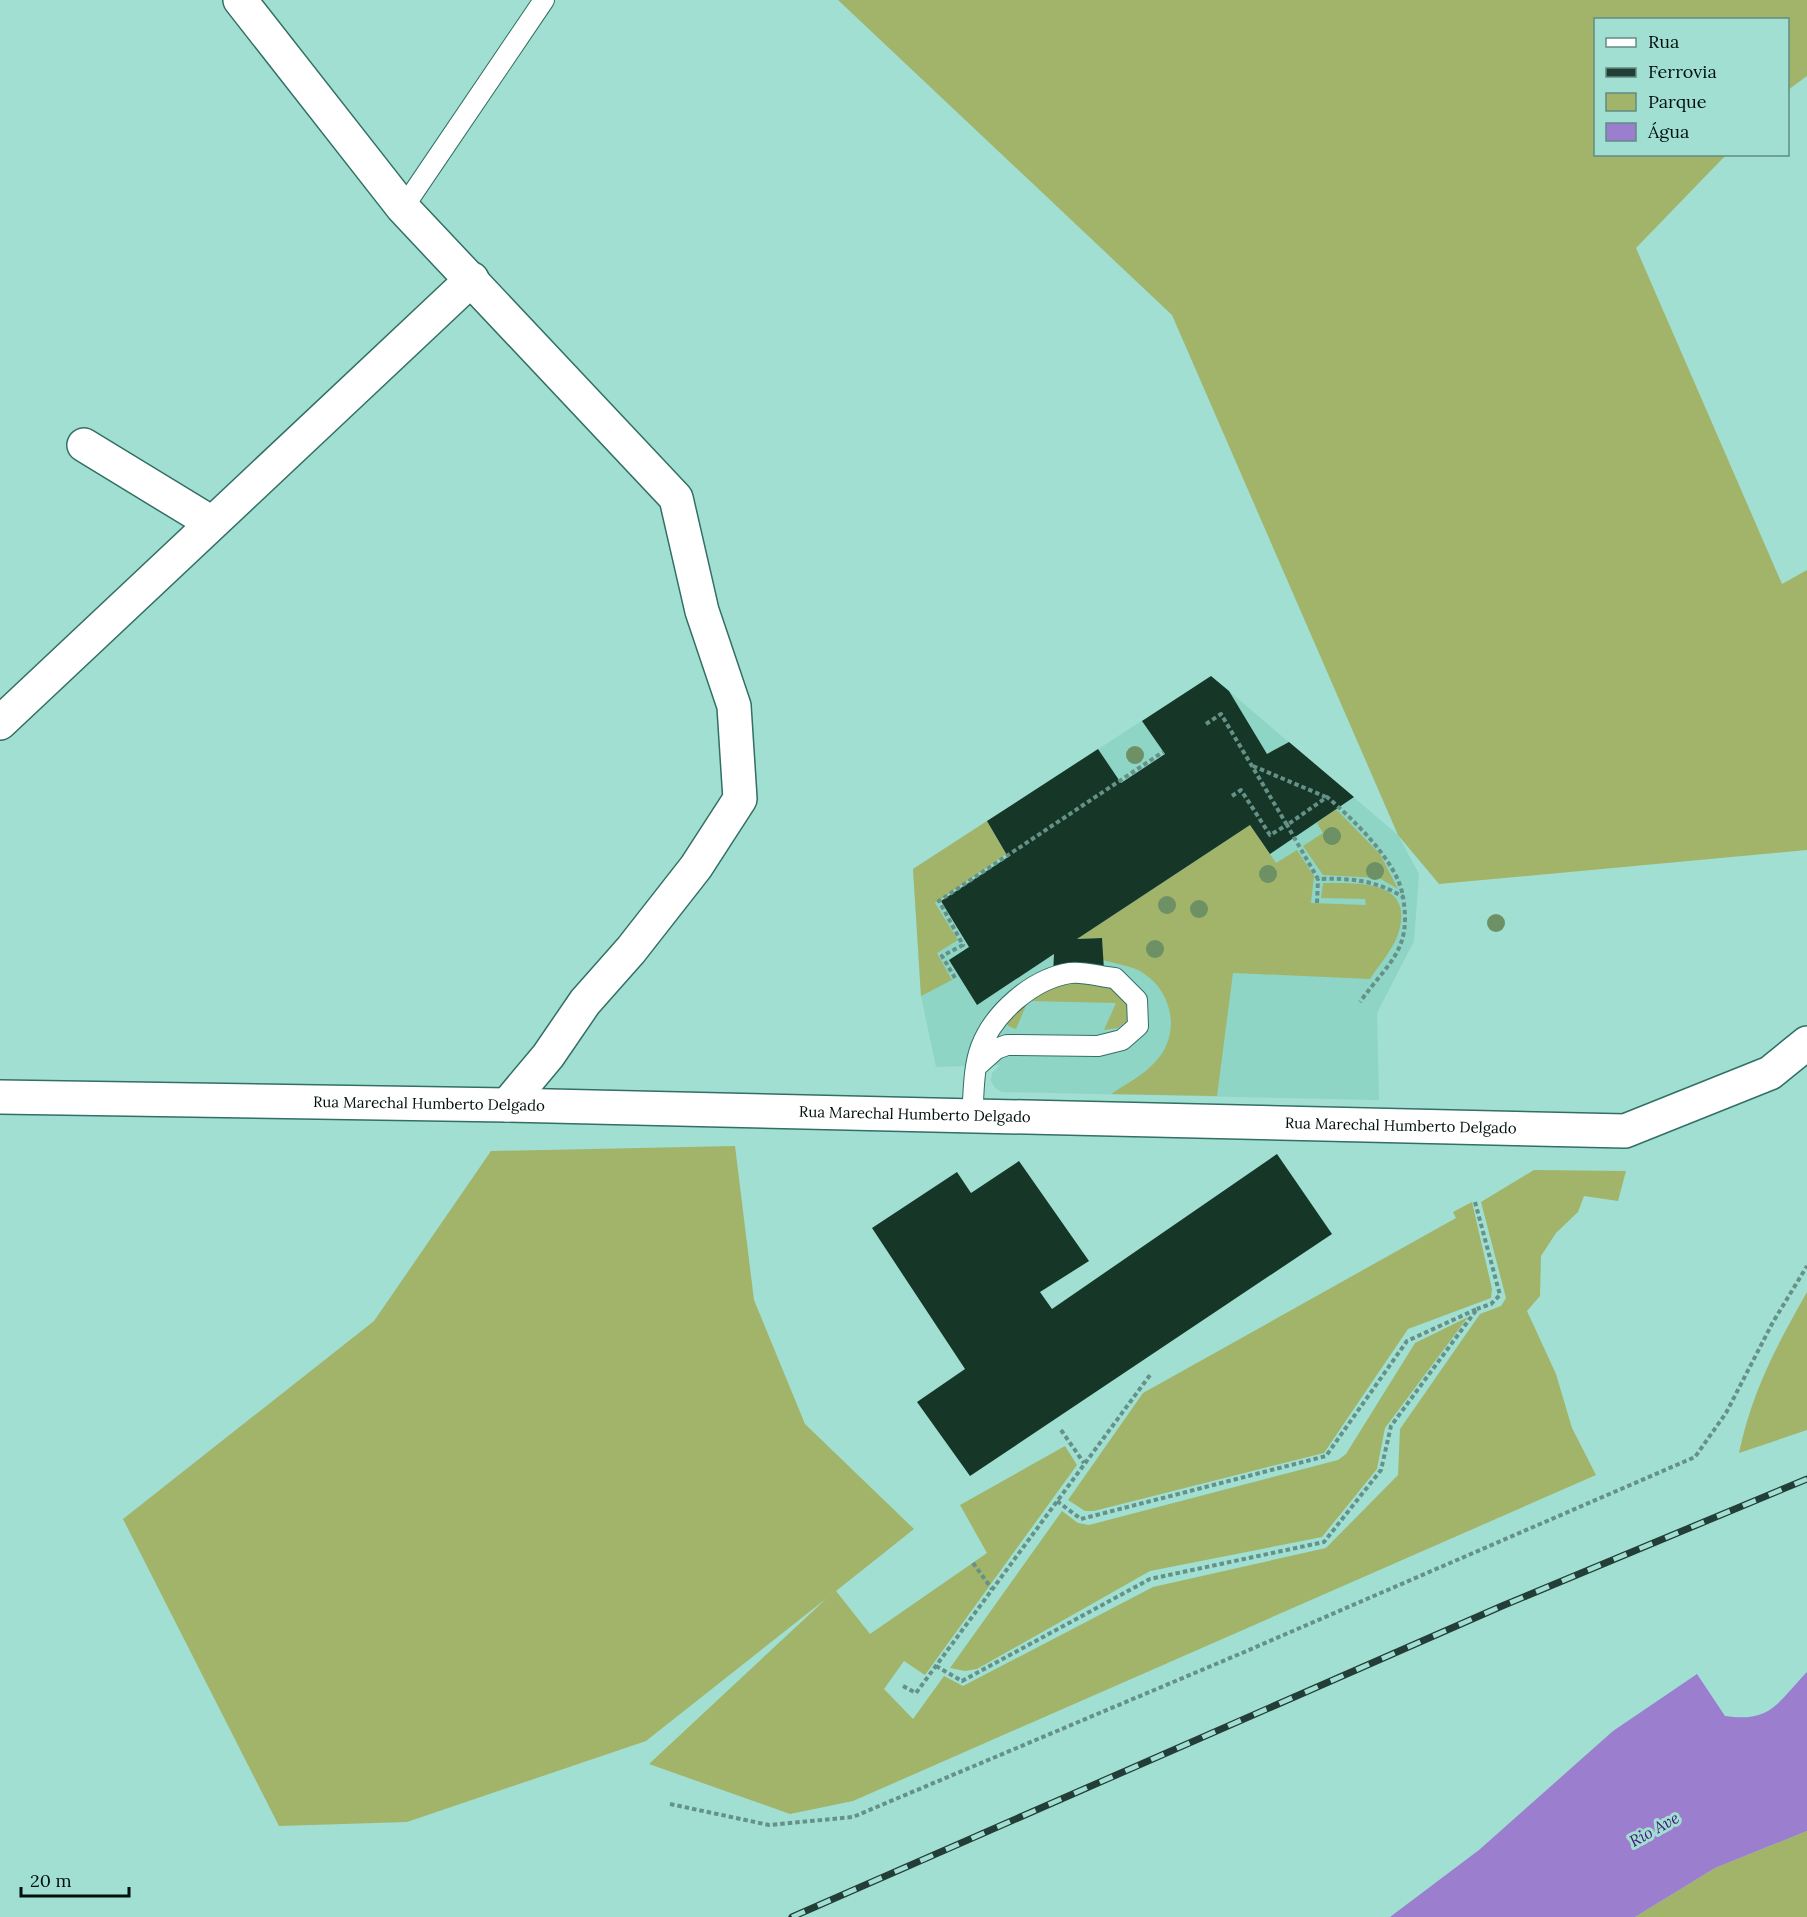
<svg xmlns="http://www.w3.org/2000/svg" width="1807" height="1917" viewBox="0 0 1807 1917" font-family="Lora,serif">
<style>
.built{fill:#8ed5c6}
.green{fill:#a1b46a}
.water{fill:#9c7ecf}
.building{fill:#163727}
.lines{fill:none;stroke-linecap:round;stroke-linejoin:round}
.lane-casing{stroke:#326f64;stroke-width:22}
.street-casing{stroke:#326f64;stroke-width:36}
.secondary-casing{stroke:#326f64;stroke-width:36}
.path{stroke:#659188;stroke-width:4;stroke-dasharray:4.5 3;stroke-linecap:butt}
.lane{stroke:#fff;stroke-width:20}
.street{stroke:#fff;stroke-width:33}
.secondary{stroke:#fff;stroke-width:33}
.rail-casing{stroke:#233d37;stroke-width:7}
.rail{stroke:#a1dfd2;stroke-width:4.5;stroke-dasharray:14;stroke-linecap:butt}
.tree{fill:#6d9165}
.labels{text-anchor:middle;stroke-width:6;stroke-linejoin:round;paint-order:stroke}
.street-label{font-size:15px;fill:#00100c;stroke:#a1dfd2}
.water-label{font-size:16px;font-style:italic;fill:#441475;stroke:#a1dfd2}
</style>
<rect width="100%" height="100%" fill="#a1dfd2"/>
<!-- built -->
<path class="built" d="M1211,676L1398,835L1419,874L1414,941L1377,1013L1379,1100L1002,1092L995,1088L991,1081L992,1073L1000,1065L936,1067L921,996L913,869Z"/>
<!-- green -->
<g class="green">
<path d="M838,0H1807V76L1788,90V20H1596V154L1726,155L1636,248L1782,584L1807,570V850L1439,884L1398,835L1172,315Z"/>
<path d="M1336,809L1380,854L1398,889L1379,878L1323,875L1303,846L1323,833L1317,823Z"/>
<path d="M987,821L1006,854L935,903L958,940L937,953L952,980L921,996L913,869Z"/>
<path d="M1250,825L1276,863L1297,850L1314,876L1311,903L1366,905L1365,899L1321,898L1323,883C1356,883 1414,879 1399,931C1395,947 1379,965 1370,979L1233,973L1217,1096L1111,1094C1126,1084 1144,1075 1156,1061C1181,1034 1173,992 1143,973C1133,966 1116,964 1103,960L1102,938L1077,939Z"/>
<path d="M1074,978L1111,980L1130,999L1128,1020L1118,1028L1104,1030L1116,1003L1028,1001L1016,1029L1008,1026L1005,1018C1017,997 1048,986 1072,984Z"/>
<path d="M735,1146L754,1300L805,1424L914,1529L836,1591L870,1634L987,1553L960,1505L1065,1446L1077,1465L925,1675L904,1661L884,1689L913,1719L944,1676L963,1686L1153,1587L1326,1548L1398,1475L1400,1429L1480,1314L1501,1306L1506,1298L1481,1202L1534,1170L1626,1171L1618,1201L1584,1196L1578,1212L1556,1233L1541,1256L1540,1296L1527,1311L1556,1374L1572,1428L1596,1475L853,1801L790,1814L649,1764L827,1598L646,1741L407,1822L279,1826L123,1519L374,1321L491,1151Z"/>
<path d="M1472,1202L1492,1289L1491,1298L1408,1329L1324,1453L1094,1511H1085L1068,1500L1143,1393L1456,1218L1453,1212Z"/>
<path d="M1807,1292V1430L1739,1453C1752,1391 1776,1347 1807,1292Z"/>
<path d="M1468,1317L1385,1428L1377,1469L1322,1537L1150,1571L977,1669L965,1671L950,1668L1062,1511L1078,1523L1089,1525L1338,1460L1346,1454L1415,1343Z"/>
<path d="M1807,1831V1917H1635L1715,1868Z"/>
</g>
<!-- water -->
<path class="water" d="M1807,1672V1831L1715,1868L1635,1917H1390L1479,1850L1613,1731L1697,1674L1725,1716C1771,1723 1778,1702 1807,1672Z"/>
<!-- building -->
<g class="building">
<path d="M1211,676L1229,691L1267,754L1289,742L1354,797L1270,854L1250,825L1077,939L1102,938L1104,970L1053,974L1054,954L977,1005L949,960L969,947L941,901L1008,857L987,821L1098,749L1121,783L1165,754L1142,721Z"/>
<path d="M1277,1154L1332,1234L970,1476L917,1402L965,1369L872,1228L957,1172L971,1193L1019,1161L1089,1261L1040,1292L1052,1309Z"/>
</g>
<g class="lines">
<!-- lane casing -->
<g class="lane-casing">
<g id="lane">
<path d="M403,208L544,0"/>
<path d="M972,1116C974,1094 973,1068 981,1047C994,1013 1032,979 1070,973C1083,971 1102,977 1115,978L1137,1000L1138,1026L1122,1040L1098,1046L1007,1045L996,1049L977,1066"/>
</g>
</g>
<!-- street casing -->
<g class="street-casing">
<g id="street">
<path d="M240,0L403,208L676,498L702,611L734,706L740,799L696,867L631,950L585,1002L548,1056L507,1105"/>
<path d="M84,445L212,523"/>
<path d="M0,723L472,279"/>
</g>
</g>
<!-- secondary casing -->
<g class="secondary-casing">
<g id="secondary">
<path id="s1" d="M0,1097L507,1105L1625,1131L1770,1073L1807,1043"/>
</g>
</g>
<!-- path -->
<g class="path">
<path d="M1206,724L1221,714L1287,825L1327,797C1353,819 1398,862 1403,897"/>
<path d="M1253,766L1326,797"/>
<path d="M1232,796L1241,790L1270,835L1287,825L1318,879C1350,878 1376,880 1403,897C1412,951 1389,961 1360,1002"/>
<path d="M1317,903L1318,879"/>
<path d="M955,978L942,956L963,945L939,901L1163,752"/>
<path d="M1475,1202L1500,1295L1491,1304L1477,1309"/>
<path d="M1061,1430L1084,1463"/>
<path d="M973,1563L992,1589"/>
<path d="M936,1666L962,1681L1150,1579L1324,1542L1381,1470L1391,1426L1477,1309L1407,1341L1326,1456L1081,1519L1057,1501"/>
<path d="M903,1686L916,1693L1150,1375"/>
<path d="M670,1804L769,1825L853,1817L1242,1653L1695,1457L1726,1413L1773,1322L1807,1266"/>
</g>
<!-- lane -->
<use href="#lane" class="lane"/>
<!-- street -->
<use href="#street" class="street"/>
<!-- secondary -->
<use href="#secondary" class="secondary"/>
<!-- rail casing -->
<g class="rail-casing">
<path id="rail" d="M792,1917L1502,1606L1807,1479"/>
</g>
<!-- rail -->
<use href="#rail" class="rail"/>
</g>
<!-- trees -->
<g class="tree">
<circle cx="1135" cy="755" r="9"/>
<circle cx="1332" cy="836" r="9"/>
<circle cx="1375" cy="871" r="9"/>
<circle cx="1268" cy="874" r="9"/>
<circle cx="1167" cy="905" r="9"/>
<circle cx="1199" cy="909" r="9"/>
<circle cx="1496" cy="923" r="9"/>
<circle cx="1155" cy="949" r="9"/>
</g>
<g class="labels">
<!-- street labels -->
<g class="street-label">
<text dy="5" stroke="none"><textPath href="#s1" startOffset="429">Rua Marechal Humberto Delgado</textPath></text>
<text dy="5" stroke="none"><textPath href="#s1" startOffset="915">Rua Marechal Humberto Delgado</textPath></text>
<text dy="5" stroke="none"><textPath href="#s1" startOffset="1401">Rua Marechal Humberto Delgado</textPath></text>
</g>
<!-- water labels -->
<g class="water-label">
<text transform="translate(1654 1829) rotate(-29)" y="6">Rio Ave</text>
</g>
</g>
<!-- legend -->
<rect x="1594" y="18" width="195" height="138" fill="#a1dfd2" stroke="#618c83" stroke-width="1.5"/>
<rect x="1606" y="38" width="30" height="9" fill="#ffffff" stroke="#618c83" stroke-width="1.5"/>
<text x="1648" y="48" font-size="18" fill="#00100c">Rua</text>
<rect x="1606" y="68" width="30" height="9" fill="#233d37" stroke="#618c83" stroke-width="1.5"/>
<text x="1648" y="78" font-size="18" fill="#00100c">Ferrovia</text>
<rect x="1606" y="93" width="30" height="18" fill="#a1b46a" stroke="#618c83" stroke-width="1.5"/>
<text x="1648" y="108" font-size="18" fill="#00100c">Parque</text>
<rect x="1606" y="123" width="30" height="18" fill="#9c7ecf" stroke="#618c83" stroke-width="1.5"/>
<text x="1648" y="138" font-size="18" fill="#00100c">Água</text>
<!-- scale -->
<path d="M21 1887v9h108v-9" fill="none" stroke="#00100c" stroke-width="3"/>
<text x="30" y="1887" font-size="18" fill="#00100c" stroke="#a1dfd2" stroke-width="4.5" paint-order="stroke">20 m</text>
</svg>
